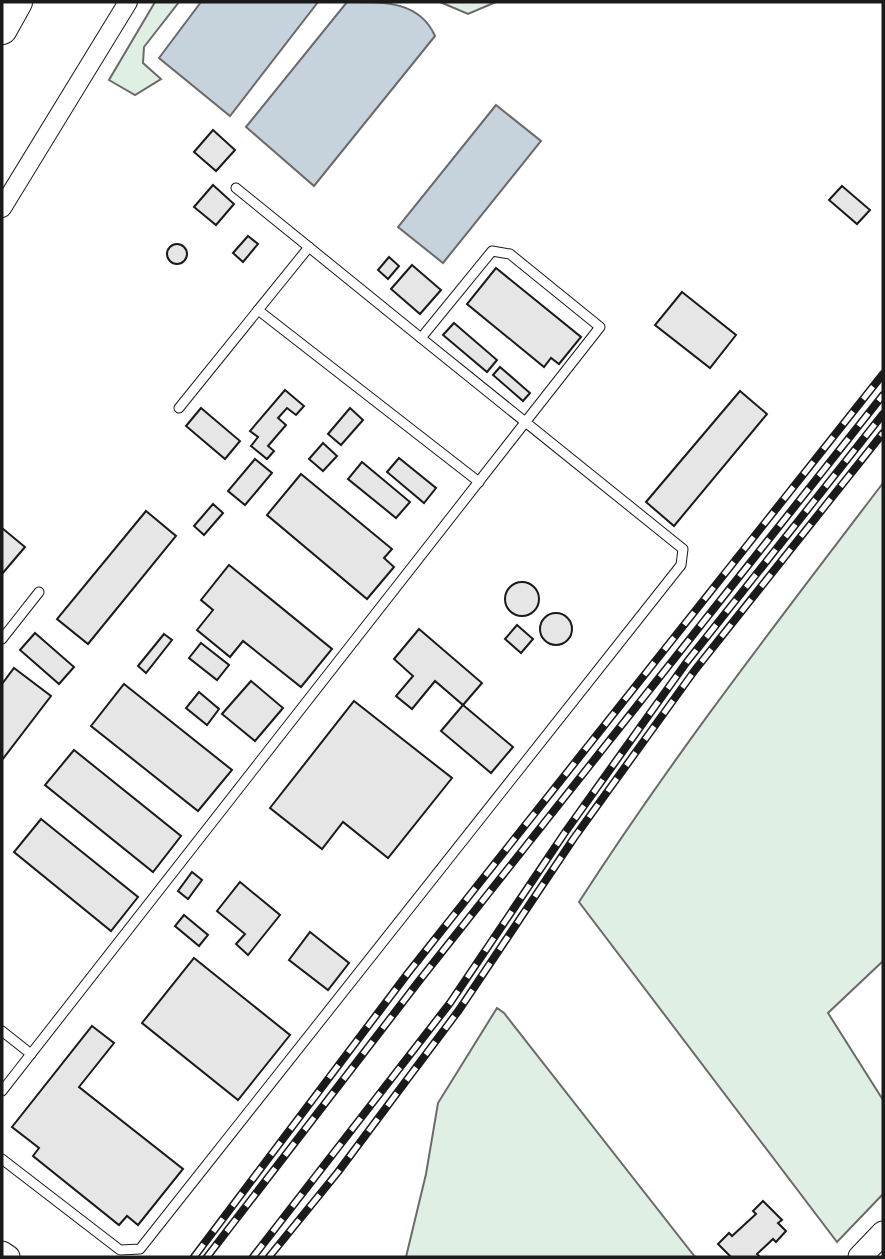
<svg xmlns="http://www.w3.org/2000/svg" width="885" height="1259" viewBox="0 0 885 1259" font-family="Cabin,sans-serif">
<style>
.green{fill:#e0efe3;stroke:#6a6a6a;stroke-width:2}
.water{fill:#c6d2dc;stroke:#6a6a6a;stroke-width:2}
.building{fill:#e6e6e6;stroke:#1a1a1a;stroke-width:2}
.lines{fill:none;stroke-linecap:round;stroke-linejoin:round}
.service-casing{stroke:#1a1a1a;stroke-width:11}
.minor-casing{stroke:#1a1a1a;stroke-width:20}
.tertiary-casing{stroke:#1a1a1a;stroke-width:25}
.trunk-casing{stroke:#1a1a1a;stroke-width:32}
.service{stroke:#fff;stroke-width:9}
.minor{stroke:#fff;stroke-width:18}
.tertiary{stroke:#fff;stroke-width:23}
.trunk{stroke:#fff;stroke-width:30}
.rail-casing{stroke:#1a1a1a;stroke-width:8}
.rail{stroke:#fff;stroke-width:5;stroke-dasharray:16;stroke-linecap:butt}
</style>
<rect width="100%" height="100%" fill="#fff"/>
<!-- green -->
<g class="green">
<path d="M155,2H179L144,47L143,63L161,79L135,95L109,80Z"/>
<path d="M440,2H496L468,14Z"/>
<path d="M883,483V961L828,1013L883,1100V1194L837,1242L579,902C673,756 778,621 883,483Z"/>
<path d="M497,1008L504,1013L695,1257H406L426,1174L438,1103Z"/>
</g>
<!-- water -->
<g class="water">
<path d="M201,2H318L230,116L159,58Z"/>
<path d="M347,2C382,2 419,0 435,36L314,186L246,127Z"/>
<path d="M496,105L541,141L443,263L398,227Z"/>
</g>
<!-- building -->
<g class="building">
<path d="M213,130L235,150L216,171L194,152Z"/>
<path d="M213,185L234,204L216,225L194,207Z"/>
<path d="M842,186L870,210L857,224L829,200Z"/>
<path d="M248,236L258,244L243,262L233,253Z"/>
<circle cx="177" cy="254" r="10"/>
<path d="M389,257L399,266L388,279L378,270Z"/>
<path d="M412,265L441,290L420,314L391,289Z"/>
<path d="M496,268L581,337L559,364L551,358L544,367L467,304Z"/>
<path d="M682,292L736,335L710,368L655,325Z"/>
<path d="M454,323L497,360L487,372L443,335Z"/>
<path d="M500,367L530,393L523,401L493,375Z"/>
<path d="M285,390L304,406L296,415L287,408L278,418L286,425L268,446L274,451L267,459L251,446L258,437L250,431Z"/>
<path d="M740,391L767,414L674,526L646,502Z"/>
<path d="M201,408L240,441L225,459L186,426Z"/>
<path d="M350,408L363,420L341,445L328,434Z"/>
<path d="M323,443L337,456L323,471L309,459Z"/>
<path d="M399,458L436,488L424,503L387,472Z"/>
<path d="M255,459L272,473L245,505L228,491Z"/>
<path d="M362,462L410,502L396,518L348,479Z"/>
<path d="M301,474L392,549L384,558L394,567L367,599L267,515Z"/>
<path d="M213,504L223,513L204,535L194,526Z"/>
<path d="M146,511L176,536L88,644L57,619Z"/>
<path d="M2,528L25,547L2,574Z"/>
<path d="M229,565L332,649L301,687L243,641L230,657L197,630L213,610L201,600Z"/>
<circle cx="522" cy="599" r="17"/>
<circle cx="556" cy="629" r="16"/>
<path d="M517,625L533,639L521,653L505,639Z"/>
<path d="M419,629L482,683L463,705L435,681L412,709L396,696L413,676L394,659Z"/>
<path d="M35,633L74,667L59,684L20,650Z"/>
<path d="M164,634L172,640L146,673L138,666Z"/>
<path d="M201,643L229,665L217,680L189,658Z"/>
<path d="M14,668L51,696L2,760V684Z"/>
<path d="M251,681L283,708L255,741L222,714Z"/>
<path d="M124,684L232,770L198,811L91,726Z"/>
<path d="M199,692L219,709L207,725L186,708Z"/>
<path d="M354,701L452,778L388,858L343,822L322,849L270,808Z"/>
<path d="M463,705L513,747L491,773L441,731Z"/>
<path d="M74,750L181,836L153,872L45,785Z"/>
<path d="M41,819L138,897L111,931L14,852Z"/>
<path d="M192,872L202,880L188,899L178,891Z"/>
<path d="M240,882L280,915L248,955L236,944L245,934L217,911Z"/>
<path d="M184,915L208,935L199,946L175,926Z"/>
<path d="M310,932L349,963L328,990L289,960Z"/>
<path d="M194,958L290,1035L238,1100L142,1023Z"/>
<path d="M92,1026L114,1043L79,1087L183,1169L138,1225L127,1216L119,1225L33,1156L39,1148L12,1127Z"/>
<path d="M763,1201L782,1220L778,1223L786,1231L776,1242L773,1239L757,1254L760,1257H731L718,1244L729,1233L732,1236L756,1214L753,1211Z"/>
</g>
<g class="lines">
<!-- service casing -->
<g class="service-casing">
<g id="service">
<path d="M236,188L421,338"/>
<path d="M258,310L479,482"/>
<path d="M179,408L309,247"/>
<path d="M2,639L39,592"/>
<path d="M2,1031L31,1054"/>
<path d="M2,1091L527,420L600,327L510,254L492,251L421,338L683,549L681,565L140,1249L120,1250L2,1159"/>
</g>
</g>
<!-- minor casing -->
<g class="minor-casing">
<path id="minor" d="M2,208L128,2"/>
</g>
<!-- tertiary casing -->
<g class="tertiary-casing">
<g id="tertiary">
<path d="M2,1253L8,1257"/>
<path d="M860,1257L883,1233"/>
</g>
</g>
<!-- trunk casing -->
<g class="trunk-casing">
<path id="trunk" d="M2,29L17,2"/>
</g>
<!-- service -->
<use href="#service" class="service"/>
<!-- minor -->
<use href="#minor" class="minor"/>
<!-- tertiary -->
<use href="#tertiary" class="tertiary"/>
<!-- trunk -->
<use href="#trunk" class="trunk"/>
<!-- rail casing -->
<g class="rail-casing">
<g id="rail">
<path d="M194,1257L408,973L883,374"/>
<path d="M207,1257L419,981L883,395"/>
<path d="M253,1257L450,1003L566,831L686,663L883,414"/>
<path d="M269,1257L338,1172L459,1010L574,838L695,670L883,433"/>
</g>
</g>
<!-- rail -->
<use href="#rail" class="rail"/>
</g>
<!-- border -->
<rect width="885" height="1259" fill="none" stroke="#1a1a1a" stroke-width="7"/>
</svg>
